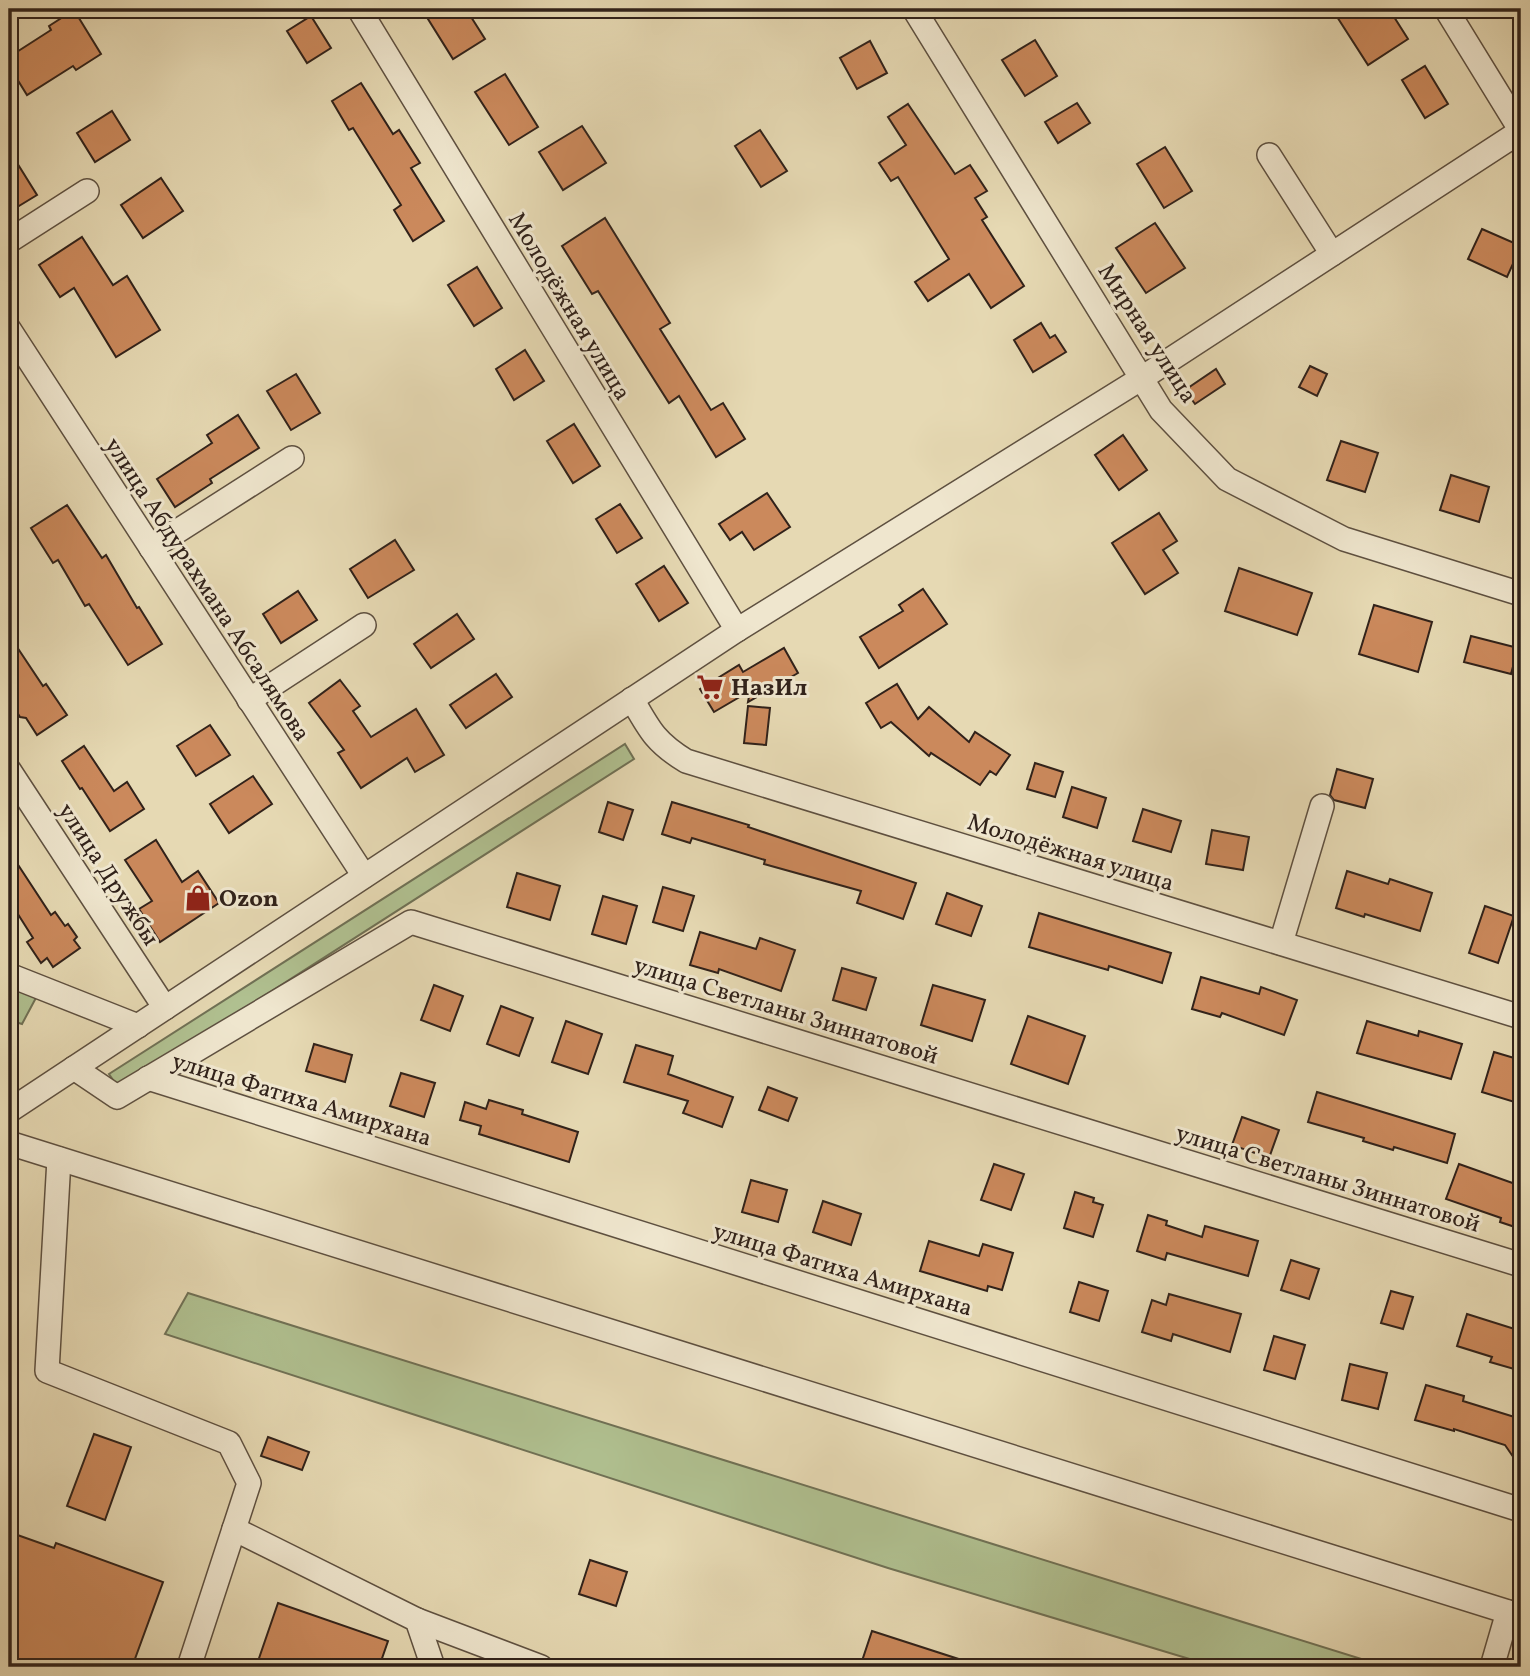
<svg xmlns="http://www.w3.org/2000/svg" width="1530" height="1676" viewBox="0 0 1530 1676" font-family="Vollkorn,serif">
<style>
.green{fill:#b0c090;stroke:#707155;stroke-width:2}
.building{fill:#cb895c;stroke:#31221a;stroke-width:2}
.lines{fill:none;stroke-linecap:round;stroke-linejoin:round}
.minor-casing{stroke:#5e5040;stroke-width:26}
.minor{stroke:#efe6ce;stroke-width:23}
.labels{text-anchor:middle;stroke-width:6;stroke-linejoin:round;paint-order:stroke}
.street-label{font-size:24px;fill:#31221a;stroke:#efe6ce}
.poi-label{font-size:24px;font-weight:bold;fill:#31221a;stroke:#efe6ce;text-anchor:start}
</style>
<rect width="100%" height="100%" fill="#e6d9b3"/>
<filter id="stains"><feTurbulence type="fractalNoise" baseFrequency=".00286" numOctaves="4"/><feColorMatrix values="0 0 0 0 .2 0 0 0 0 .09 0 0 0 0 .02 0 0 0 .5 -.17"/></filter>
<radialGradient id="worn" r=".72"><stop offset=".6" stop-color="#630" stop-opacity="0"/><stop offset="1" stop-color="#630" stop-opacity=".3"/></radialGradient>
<!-- green -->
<g class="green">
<path d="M625,744L634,759L119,1089L109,1074Z"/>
<path d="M9,984L38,994L22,1024L9,1020Z"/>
<path d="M188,1293L1387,1667H1216L888,1568L165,1334Z"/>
</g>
<!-- building -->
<g class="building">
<path d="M445,9H466L485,39L453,59L428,19Z"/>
<path d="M1332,9H1389L1408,39L1368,65Z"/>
<path d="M74,10L101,54L76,70L73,66L27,95L9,66V57L51,30L49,26Z"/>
<path d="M311,16L331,48L307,63L287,31Z"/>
<path d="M1035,40L1057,76L1025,96L1002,60Z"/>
<path d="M870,41L887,73L857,89L840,58Z"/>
<path d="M1425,66L1448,104L1425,118L1402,80Z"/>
<path d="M505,74L538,127L509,145L475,92Z"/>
<path d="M361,83L393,134L399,130L420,163L411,168L444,221L413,241L394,210L401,205L353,128L349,130L332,101Z"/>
<path d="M1077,103L1090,123L1058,143L1045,122Z"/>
<path d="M908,104L955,174L970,165L987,191L975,198L987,217L982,220L1024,286L991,308L969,274L928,301L915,282L949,259L898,177L891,181L879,163L906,145L888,117Z"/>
<path d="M112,111L130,140L95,162L77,133Z"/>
<path d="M582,126L606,163L563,190L539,152Z"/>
<path d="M760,130L787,171L761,187L735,146Z"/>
<path d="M1165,147L1192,191L1164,208L1137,164Z"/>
<path d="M9,150L37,195L9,212Z"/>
<path d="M161,178L183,211L143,238L121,205Z"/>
<path d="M605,218L670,323L660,329L711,410L723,403L745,439L716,457L679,396L669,403L598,291L592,294L562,246Z"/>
<path d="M1155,223L1185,268L1146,293L1116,248Z"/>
<path d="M1482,229L1521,246L1507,277L1468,259Z"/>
<path d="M82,237L113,285L127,276L160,330L116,357L74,288L60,297L39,265Z"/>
<path d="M477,267L502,308L474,326L448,285Z"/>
<path d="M1041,323L1050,338L1055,335L1066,352L1033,372L1014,340Z"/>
<path d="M525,350L544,381L514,400L496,369Z"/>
<path d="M1310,366L1327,374L1317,396L1299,387Z"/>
<path d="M1216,369L1225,384L1195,404L1185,390Z"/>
<path d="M296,374L320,413L291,430L267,391Z"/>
<path d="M238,415L259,448L210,479L212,483L175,507L157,479L212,443L207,435Z"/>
<path d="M574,424L600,466L573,483L547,441Z"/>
<path d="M1123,435L1147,470L1119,490L1095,455Z"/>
<path d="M1341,441L1378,453L1365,492L1327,480Z"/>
<path d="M1451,475L1489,487L1479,522L1440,510Z"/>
<path d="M767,493L790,527L754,550L742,532L730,540L719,524Z"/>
<path d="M620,504L642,538L617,553L596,519Z"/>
<path d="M67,505L102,558L106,555L137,608L139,607L162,644L128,665L89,604L85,606L58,560L53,563L31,528Z"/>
<path d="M1159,513L1177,541L1163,550L1178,573L1145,594L1112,543Z"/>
<path d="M395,540L414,570L368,598L350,569Z"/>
<path d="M664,566L688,603L659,621L636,584Z"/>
<path d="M1239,568L1312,593L1297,635L1225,611Z"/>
<path d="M923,589L947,624L879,668L860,637L903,611L899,605Z"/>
<path d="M298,591L317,620L281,643L263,614Z"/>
<path d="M1374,605L1432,622L1418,672L1359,654Z"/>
<path d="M457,614L474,639L431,668L414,644Z"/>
<path d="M9,635L43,686L46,684L67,715L37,735L26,718L20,717L15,709L18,699L9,684Z"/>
<path d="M1471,636L1518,648L1511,674L1464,662Z"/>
<path d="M784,648L798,673L748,702L750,691L714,712L700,689L739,665L743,672Z"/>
<path d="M496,674L512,697L466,728L450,705Z"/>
<path d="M340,680L360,706L353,711L371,737L416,709L444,755L415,772L407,758L361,788L338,753L344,750L309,703Z"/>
<path d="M897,684L918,719L929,707L969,742L975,732L1010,755L996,775L990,771L980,785L931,753L929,756L891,722L881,728L866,703Z"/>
<path d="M748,706L770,708L766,745L744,743Z"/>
<path d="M210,725L230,755L196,776L177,746Z"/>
<path d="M84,746L114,791L127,782L144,809L110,831L82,788L80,789L62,761Z"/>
<path d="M1035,763L1063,772L1055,797L1027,789Z"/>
<path d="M1337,769L1373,779L1365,808L1334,800L1330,795Z"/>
<path d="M253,776L272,804L229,833L210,804Z"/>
<path d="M1072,787L1106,798L1097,828L1063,817Z"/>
<path d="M608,802L633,810L623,840L599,832Z"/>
<path d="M672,802L749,825L748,827L916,883L903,919L857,903L861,891L764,864L765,860L692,838L690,843L662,834Z"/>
<path d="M1143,809L1181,821L1171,852L1133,841Z"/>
<path d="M1212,830L1249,837L1243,870L1206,864Z"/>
<path d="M156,840L182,882L198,871L219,903L160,942L139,909L152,901L125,860Z"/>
<path d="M9,851L51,915L55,912L65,926L68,924L77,937L74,940L80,948L53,967L47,958L41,963L27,942L33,938L9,900Z"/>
<path d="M1347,871L1388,884L1390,879L1432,893L1420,931L1365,914L1364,917L1336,908Z"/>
<path d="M517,873L560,886L550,920L507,907Z"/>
<path d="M663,887L694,896L683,931L653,922Z"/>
<path d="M947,893L982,906L971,936L936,924Z"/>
<path d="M603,896L637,906L626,944L592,934Z"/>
<path d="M1485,906L1514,916L1498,963L1469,953Z"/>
<path d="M1039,913L1171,953L1162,983L1109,966L1108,970L1029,947Z"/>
<path d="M700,932L756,949L760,938L795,950L781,991L719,969L718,973L690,965Z"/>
<path d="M842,968L876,978L866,1010L833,1000Z"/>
<path d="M1201,977L1259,994L1261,987L1297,1000L1284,1035L1222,1013L1220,1017L1192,1009Z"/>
<path d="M434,985L463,996L450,1031L421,1020Z"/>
<path d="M933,985L985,1000L972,1041L921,1025Z"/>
<path d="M501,1006L533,1018L519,1056L487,1044Z"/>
<path d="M1028,1016L1085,1036L1068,1084L1011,1064Z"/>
<path d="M566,1021L602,1034L588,1074L552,1062Z"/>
<path d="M1367,1021L1418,1036L1419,1031L1462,1044L1451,1079L1357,1053Z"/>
<path d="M314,1044L352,1055L345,1082L306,1071Z"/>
<path d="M636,1045L673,1056L668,1074L733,1097L722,1127L683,1113L688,1101L624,1082Z"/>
<path d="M1494,1052L1521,1060V1104L1482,1092Z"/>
<path d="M401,1073L435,1083L424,1117L390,1106Z"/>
<path d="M768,1087L797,1098L788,1121L759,1110Z"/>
<path d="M1317,1092L1455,1134L1447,1163L1394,1147L1393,1150L1363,1141L1364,1138L1308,1122Z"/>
<path d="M489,1100L523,1110L522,1114L578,1132L569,1162L479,1134L481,1126L460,1120L465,1102L486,1109Z"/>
<path d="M1242,1117L1279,1130L1269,1158L1232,1145Z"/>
<path d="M994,1164L1024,1174L1011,1210L981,1200Z"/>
<path d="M1459,1164L1521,1186V1229L1500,1222L1501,1218L1446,1199Z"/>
<path d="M751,1180L787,1190L778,1222L742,1212Z"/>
<path d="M1075,1192L1094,1198L1093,1202L1103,1205L1093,1237L1064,1228Z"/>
<path d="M823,1201L861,1214L851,1245L813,1232Z"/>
<path d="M1148,1215L1167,1221L1166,1225L1202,1237L1205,1226L1258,1241L1248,1276L1167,1253L1165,1260L1137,1251Z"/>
<path d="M929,1241L979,1256L983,1244L1013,1253L1002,1290L988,1286L987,1291L920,1271Z"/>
<path d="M1291,1260L1319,1269L1309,1299L1281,1290Z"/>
<path d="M1079,1282L1108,1291L1099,1321L1070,1312Z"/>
<path d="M1391,1291L1413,1297L1403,1329L1381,1323Z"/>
<path d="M1169,1294L1241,1314L1230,1352L1173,1334L1171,1341L1142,1332L1152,1300L1166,1305Z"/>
<path d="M1467,1314L1521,1331V1371L1490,1362L1492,1357L1457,1346Z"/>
<path d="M1274,1336L1305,1345L1295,1379L1264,1370Z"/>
<path d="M1350,1364L1387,1373L1378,1409L1342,1400Z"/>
<path d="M1426,1385L1464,1396L1463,1401L1521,1419V1443L1516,1461L1505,1445L1454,1429V1431L1415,1420Z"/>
<path d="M94,1434L131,1447L105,1520L67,1506Z"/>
<path d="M268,1437L309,1452L302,1470L261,1456Z"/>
<path d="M9,1532L54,1548L56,1543L163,1582L132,1667H9Z"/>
<path d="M590,1560L627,1572L616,1606L579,1594Z"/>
<path d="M278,1603L388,1641L379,1667H256Z"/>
<path d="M872,1631L974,1664L973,1667H860Z"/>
</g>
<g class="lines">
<!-- minor casing -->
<g class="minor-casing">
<g id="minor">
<path d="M359,9L737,630"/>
<path d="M914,9L1161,410L1227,479L1344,539L1521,594"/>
<path d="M1446,9L1521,131"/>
<path d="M1269,155L1332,254"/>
<path d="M9,241L87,191"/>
<path d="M9,329L364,876"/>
<path d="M151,548L292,458"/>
<path d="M632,699C649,729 655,742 686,761L1521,1017"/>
<path d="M249,700L364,625"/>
<path d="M9,770L165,1008"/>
<path d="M1281,943L1322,806"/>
<path d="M9,975L138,1026"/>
<path d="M74,1068L117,1097L411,922L1521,1265"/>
<path d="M148,1078L1521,1510"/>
<path d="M9,1111L737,630L1142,378L1521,131"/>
<path d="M9,1143L1521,1616"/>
<path d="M59,1159L47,1371L229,1443L249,1483L189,1667"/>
<path d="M234,1529L417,1620L433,1667"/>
<path d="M417,1620L541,1667"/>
<path d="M1492,1667L1508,1612"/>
</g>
</g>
<!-- minor -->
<use href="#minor" class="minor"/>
</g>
<!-- icons -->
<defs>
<g id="supermarket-bare" transform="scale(2.1)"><path d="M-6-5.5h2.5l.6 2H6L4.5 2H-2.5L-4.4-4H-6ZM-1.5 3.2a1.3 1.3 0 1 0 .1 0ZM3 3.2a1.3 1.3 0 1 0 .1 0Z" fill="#8f2418" stroke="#efe6ce" stroke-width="2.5" paint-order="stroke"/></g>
<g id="shop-bare" transform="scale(2.1)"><path d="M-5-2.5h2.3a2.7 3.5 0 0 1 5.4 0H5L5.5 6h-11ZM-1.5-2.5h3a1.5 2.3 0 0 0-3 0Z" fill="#8f2418" stroke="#efe6ce" stroke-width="2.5" paint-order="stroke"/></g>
</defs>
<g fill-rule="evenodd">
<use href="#supermarket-bare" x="710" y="687"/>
<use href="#shop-bare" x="198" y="898"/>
</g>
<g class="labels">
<!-- street labels -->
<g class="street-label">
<text transform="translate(570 306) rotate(59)" y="8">Молодёжная улица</text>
<text transform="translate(1148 333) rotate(57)" y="8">Мирная улица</text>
<text transform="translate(208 589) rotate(57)" y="8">улица Абдурахмана Абсалямова</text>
<text transform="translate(1071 852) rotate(17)" y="8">Молодёжная улица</text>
<text transform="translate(109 874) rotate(57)" y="8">улица Дружбы</text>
<text transform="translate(786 1010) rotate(17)" y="8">улица Светланы Зиннатовой</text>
<text transform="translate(302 1099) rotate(17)" y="8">улица Фатиха Амирхана</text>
<text transform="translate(1328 1178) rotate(17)" y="8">улица Светланы Зиннатовой</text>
<text transform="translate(843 1269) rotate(17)" y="8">улица Фатиха Амирхана</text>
</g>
<!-- poi labels -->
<g class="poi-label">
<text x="731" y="695">НазИл</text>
<text x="219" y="906">Ozon</text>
</g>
</g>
<!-- margin -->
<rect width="1530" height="1676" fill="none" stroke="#e6d9b3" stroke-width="35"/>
<rect x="10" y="10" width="1509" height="1655" fill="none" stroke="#31221a" stroke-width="3.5"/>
<rect x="18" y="18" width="1495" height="1641" fill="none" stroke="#31221a" stroke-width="2"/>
<rect width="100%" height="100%" filter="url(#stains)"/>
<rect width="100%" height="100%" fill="url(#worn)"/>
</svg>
